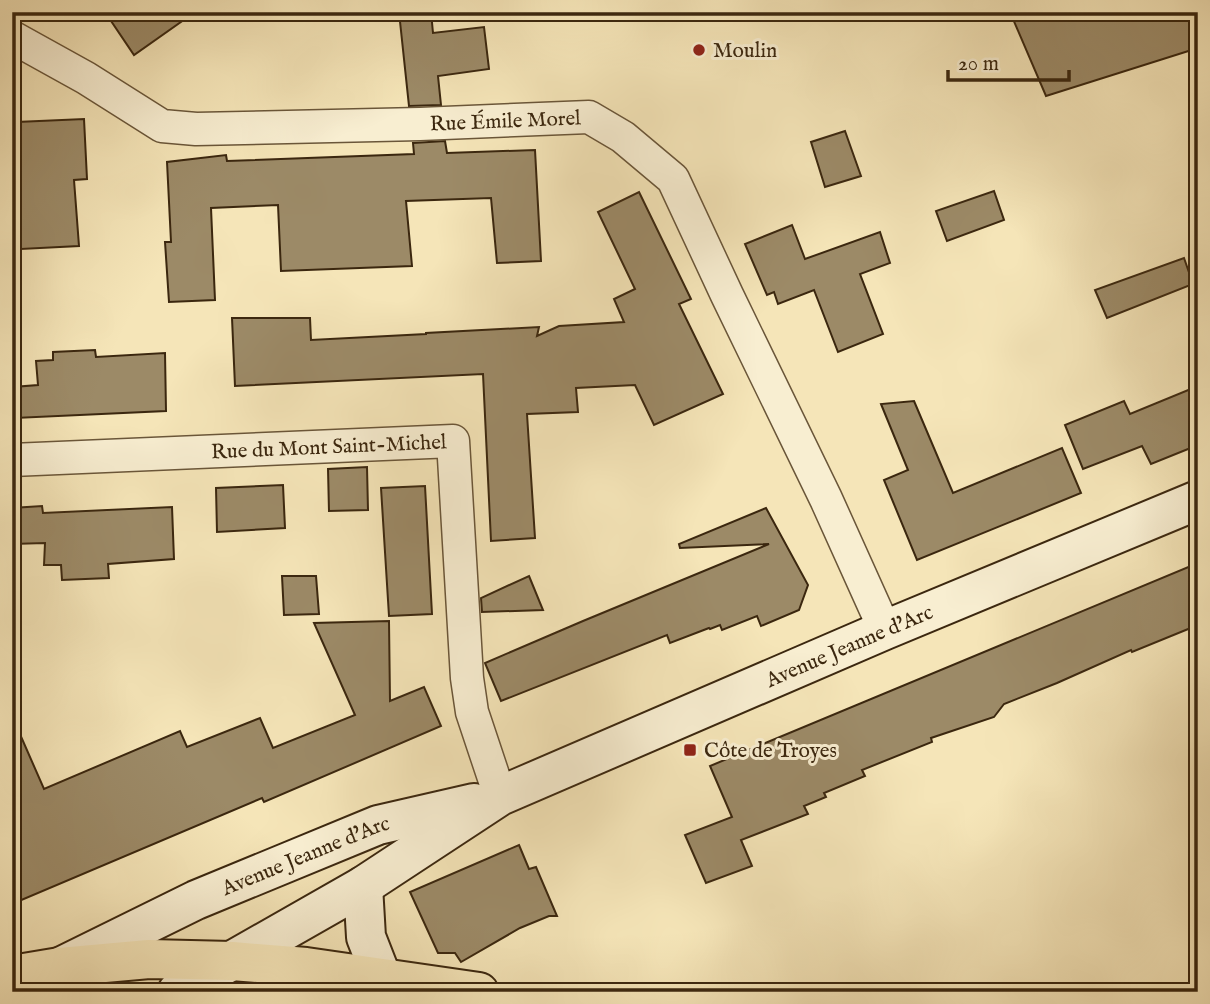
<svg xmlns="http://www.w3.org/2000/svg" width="1210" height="1004" viewBox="0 0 1210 1004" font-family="'IM FELL English',serif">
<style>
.building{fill:#9c8a67;stroke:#3b270f;stroke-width:2}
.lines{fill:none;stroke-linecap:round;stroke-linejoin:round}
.street-casing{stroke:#6a5639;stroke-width:35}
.secondary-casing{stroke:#3b270f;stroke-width:42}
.primary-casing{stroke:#3b270f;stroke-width:42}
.street{stroke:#f8eed1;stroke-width:32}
.secondary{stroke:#f8eed1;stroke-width:38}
.primary{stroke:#f5e5b8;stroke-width:38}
.poi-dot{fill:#8f2418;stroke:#f8eed1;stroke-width:2.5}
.labels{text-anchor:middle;stroke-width:6;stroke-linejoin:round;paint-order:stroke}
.poi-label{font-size:21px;fill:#3b270f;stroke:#f8eed1;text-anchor:start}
.street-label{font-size:21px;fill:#3b270f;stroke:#f8eed1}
</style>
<rect width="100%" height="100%" fill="#f5e5b8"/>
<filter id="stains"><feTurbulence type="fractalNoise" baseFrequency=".00286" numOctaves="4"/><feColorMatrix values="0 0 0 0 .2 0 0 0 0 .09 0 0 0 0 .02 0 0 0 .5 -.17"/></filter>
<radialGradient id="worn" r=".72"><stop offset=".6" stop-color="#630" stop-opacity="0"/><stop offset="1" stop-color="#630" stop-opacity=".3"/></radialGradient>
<!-- building -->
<g class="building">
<path d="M105,12H195L134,55Z"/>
<path d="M399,12H431L433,33L484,27L489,69L438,76L441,105L409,106Z"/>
<path d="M1010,12H1198V48L1046,96Z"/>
<path d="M84,119L87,179L74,180L79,246L21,249L17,122Z"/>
<path d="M845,131L861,176L825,187L811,142Z"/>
<path d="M445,141L447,153L535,150L541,261L497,263L491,198L406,201L412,266L281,271L278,205L211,208L215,300L169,302L165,242H171L167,162L226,155L227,161L414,154L413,143Z"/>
<path d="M994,191L1004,220L947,241L936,211Z"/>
<path d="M639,192L691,299L679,304L723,394L654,425L635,385L576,388L578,412L527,414L535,538L491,541L483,374L235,386L232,318H310L311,340L426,334V333L539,327L537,336L559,326L624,322L614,299L635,289L598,212Z"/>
<path d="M792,225L805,259L880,232L890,263L860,274L883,334L838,352L814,290L778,304L774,292L767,295L745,244Z"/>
<path d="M1184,258L1193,284L1107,318L1095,290Z"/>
<path d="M95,350L96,357L165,353L166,411L15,418L13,387L38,385L36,361L53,360V352Z"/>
<path d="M1198,386V445L1151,464L1142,446L1083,469L1065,425L1124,401L1130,414Z"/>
<path d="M914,401L953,493L1062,448L1081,493L917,560L884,480L908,470L881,404Z"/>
<path d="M367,467L368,510L329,511L328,469Z"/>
<path d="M283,485L285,528L217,532L216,488Z"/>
<path d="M425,486L432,614L389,616L381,488Z"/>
<path d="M42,506L43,513L172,507L174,559L108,564L109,578L62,580L61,565H44L45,543L12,544V508Z"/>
<path d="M766,508L808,585L799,610L761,626L757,616L722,630L720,625L710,629L709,628L670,643L667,635L501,701L485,663L583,621L769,544L680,548L679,544Z"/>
<path d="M1198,563V625L1132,652L1131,650L1057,683L1004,704L994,717L931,738L932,742L862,770L865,776L824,793L826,797L804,806L808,814L741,840L752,866L706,883L685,835L732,817L710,766Z"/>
<path d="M282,576H316L319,614L284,615Z"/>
<path d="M529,576L543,610L482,612L481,598Z"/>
<path d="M389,621L390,701L424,687L441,726L264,802L262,798L12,904V716L44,789L180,731L187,747L260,718L273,748L355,715L314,623Z"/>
<path d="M519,845L529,869L536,867L557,916H549L520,928L461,962L455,953H438L410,892Z"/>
</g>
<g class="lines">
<!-- street casing -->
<g class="street-casing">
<g id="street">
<path id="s1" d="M12,37L86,78L162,126L196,129L420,124L589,117L623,137L673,179L727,295L826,499L885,630"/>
<path id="s2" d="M12,460L453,441L467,678L472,712L500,796"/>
</g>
</g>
<!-- secondary casing -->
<g class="secondary-casing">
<g id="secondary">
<path d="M363,886L366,937L382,978"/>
<path id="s3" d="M60,967L196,900L378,825L474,803"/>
<path id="s4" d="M177,992L363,886L500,796L885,630L1198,500"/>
</g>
</g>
<!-- primary casing -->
<g class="primary-casing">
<path id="primary" d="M12,975L60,967L149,959L232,961L306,967L479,992"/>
</g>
<!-- street -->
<use href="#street" class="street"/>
<!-- secondary -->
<use href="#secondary" class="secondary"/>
<!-- primary -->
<use href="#primary" class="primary"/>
</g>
<!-- markers -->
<g class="poi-dot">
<circle cx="699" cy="50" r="7"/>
<rect x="683" y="743" width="14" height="14" rx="3.5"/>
</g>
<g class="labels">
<!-- poi labels -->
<g class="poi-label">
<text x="713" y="57">Moulin</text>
<text x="704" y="757">Côte de Troyes</text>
</g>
<!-- street labels -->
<g class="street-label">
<text dy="7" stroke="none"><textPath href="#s1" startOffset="518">Rue Émile Morel</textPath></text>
<text dy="7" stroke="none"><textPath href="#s2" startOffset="317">Rue du Mont Saint-Michel</textPath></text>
<text dy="7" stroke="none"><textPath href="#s4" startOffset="758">Avenue Jeanne d'Arc</textPath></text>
<text dy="7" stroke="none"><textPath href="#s3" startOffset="270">Avenue Jeanne d'Arc</textPath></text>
</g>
</g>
<!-- margin -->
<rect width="1210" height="1004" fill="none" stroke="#f5e5b8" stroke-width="42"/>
<rect x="14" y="14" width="1182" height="976" fill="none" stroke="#3b270f" stroke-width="3.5"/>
<rect x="21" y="21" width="1168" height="962" fill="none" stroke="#3b270f" stroke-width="2"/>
<!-- scale -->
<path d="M948 70v10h121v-10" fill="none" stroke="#3b270f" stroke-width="3.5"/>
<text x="958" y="70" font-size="21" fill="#3b270f" stroke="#f8eed1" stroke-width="5" paint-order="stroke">20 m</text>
<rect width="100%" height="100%" filter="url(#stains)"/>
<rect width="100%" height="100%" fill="url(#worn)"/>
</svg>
